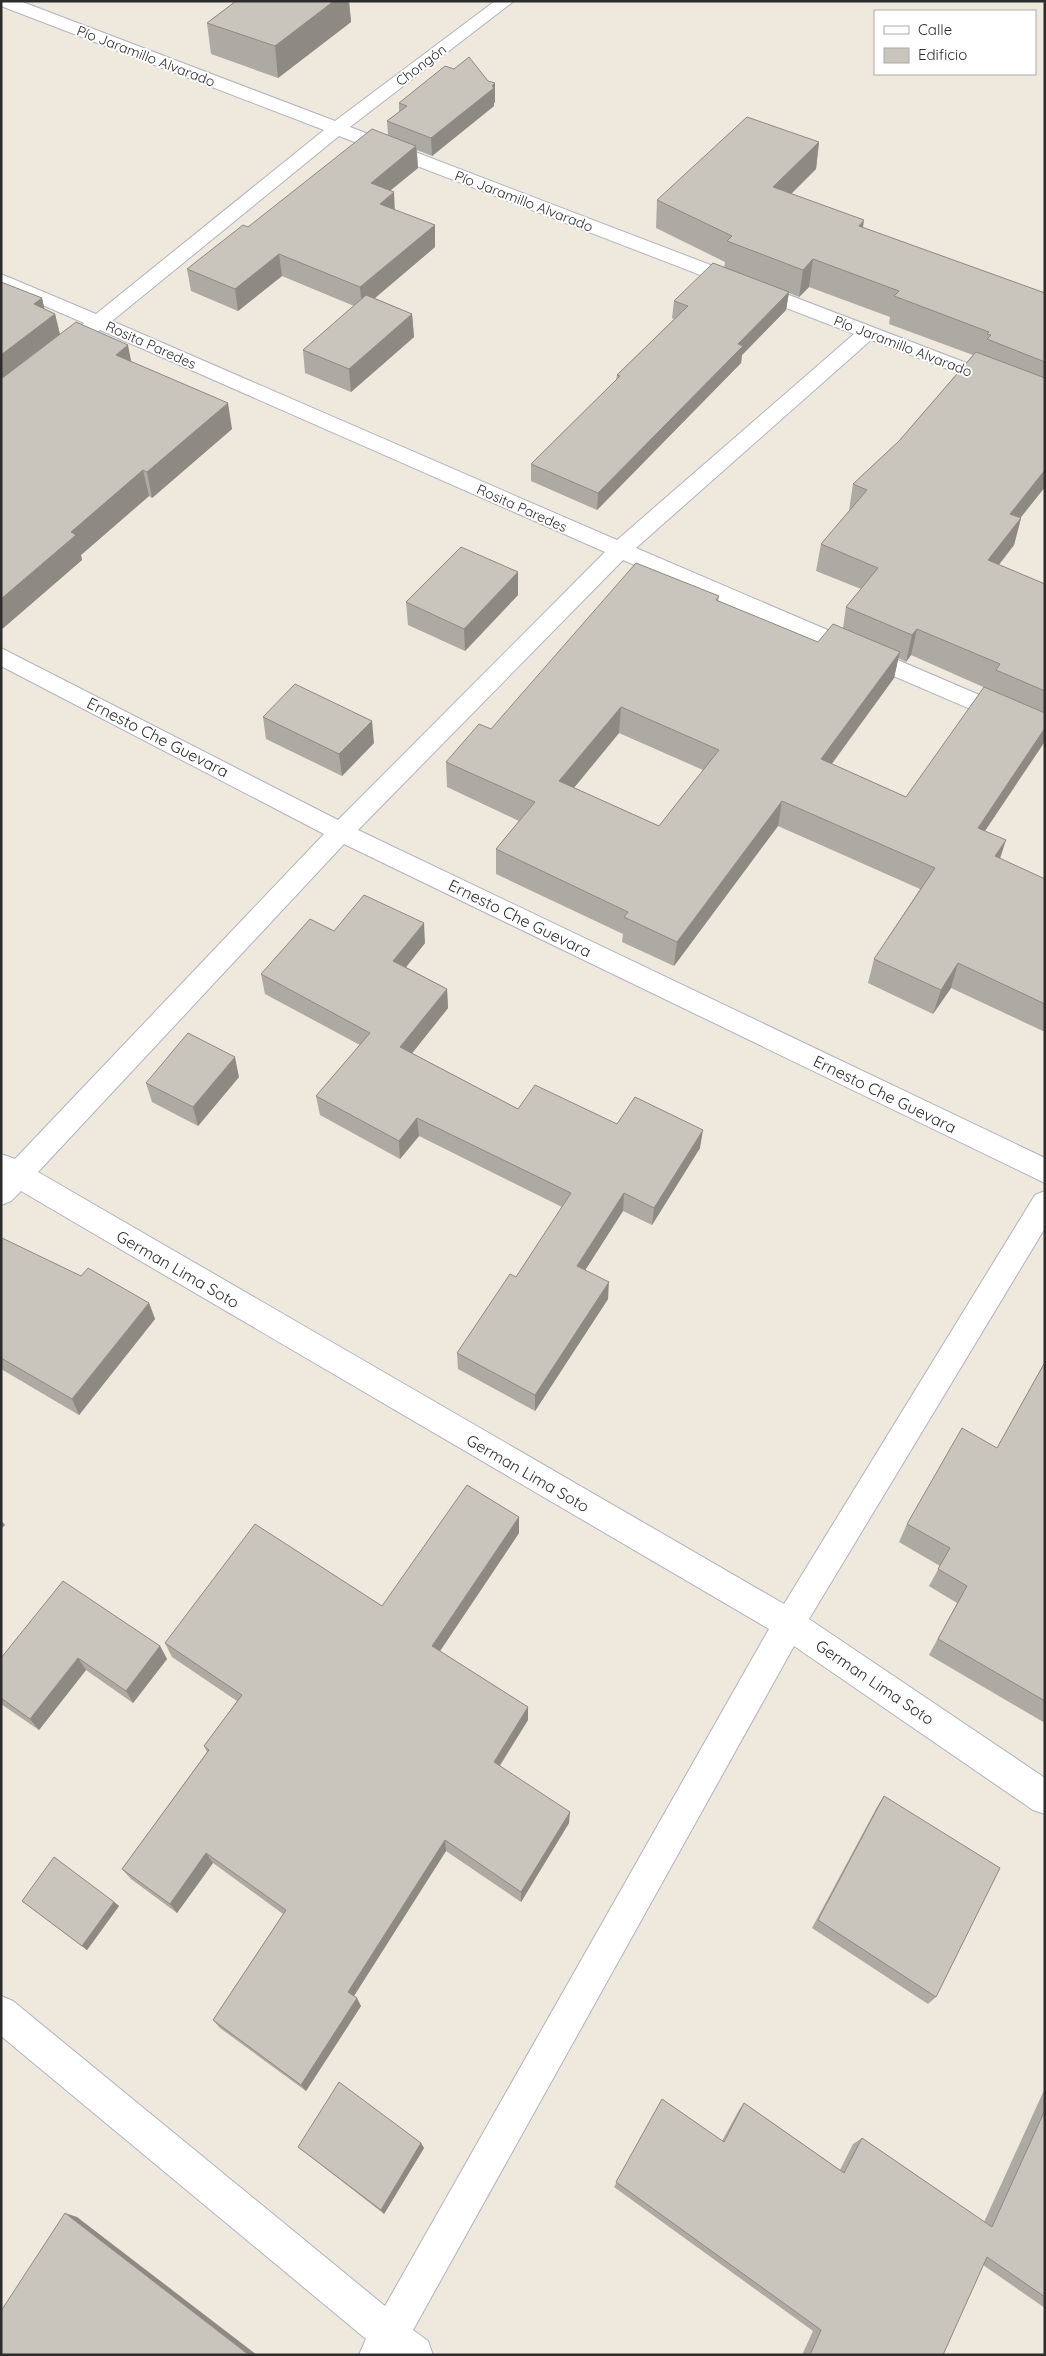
<svg xmlns="http://www.w3.org/2000/svg" width="1046" height="2356" viewBox="0 0 1046 2356" font-family="Quicksand,sans-serif">
<style>
.lines{fill:none;stroke-linecap:round;stroke-linejoin:round}
.minor-casing{stroke:#b2b3c0;stroke-width:2}
.minor{fill:#fff;fill-rule:evenodd}
.wall{fill:#ada9a3;fill-rule:evenodd}
.shaded-wall{fill:#8d8a84}
.building{fill:#c9c5bd;stroke:#8d8a84;fill-rule:evenodd}
.labels{text-anchor:middle;stroke-width:4;stroke-linejoin:round;paint-order:stroke}
.far-street-label{font-size:14px;fill:#2c2c2c;stroke:#fff}
.street-label{font-size:16px;fill:#2c2c2c;stroke:#fff}
</style>
<rect width="100%" height="100%" fill="#eee8dd"/>
<g class="lines">
<!-- minor casing -->
<g class="minor-casing">
<path id="minor" d="M1,1H20L335,121L495,1H514L350,127L1045,393V406L871,340L636,548L1045,723V741L623,560L358,830L1045,1158V1183L344,844L38,1172L784,1604L1035,1195L1045,1191V1228L809,1619L1045,1778V1814L1033,1810L794,1646L413,2330L428,2341L433,2355H359L366,2339L1,2036V1996L13,2001L385,2306L769,1629L21,1191L11,1201L1,1205V1154L15,1159L324,834L1,666V648L338,820L605,552L100,330L87,337L80,335L77,331L84,323L1,287V274L96,314L324,130L1,6ZM339,136L854,334L617,540L112,321Z"/>
</g>
<!-- minor -->
<use href="#minor" class="minor"/>
</g>
<!-- wall -->
<g class="wall">
<path d="M236,1H349L351,22L278,78L211,54L207,23Z"/>
<path d="M495,102L494,103V106L432,156L417,150L418,168L390,191L395,210L435,225V247L375,298L412,314L414,337L351,392L305,373L303,350L354,306L282,276L238,311L191,291L187,269L248,227L388,135L387,121L399,112V103Z"/>
<path d="M819,142L816,169L791,194L863,228L1045,293V487L1020,518H1021L1014,545L999,565L1045,584V740L985,831L1000,859L1045,879V1032L951,988L933,1014L868,983L874,959L920,889L778,826L674,966L622,942L623,934L496,874V849L519,821L447,787L446,762L491,729L719,596L718,602L818,642L843,628L846,607L861,589L816,571L821,544L849,511L853,484L899,441L973,355L889,324L890,317L809,287L799,297L789,293L786,310L742,355L741,363L597,510L531,481V464L616,380L617,375L674,319L672,318L674,301L724,268L725,262L656,228L657,200ZM911,655L990,690L906,797L832,764L894,678L898,658L906,662ZM619,733L703,770L659,826L574,788Z"/>
<path d="M1,282L42,298L44,309L55,314L60,334L131,361L232,429L152,498L149,496L81,555L82,560L1,630Z"/>
<path d="M518,572V595L465,651L408,625L406,602Z"/>
<path d="M263,717L374,743L342,776L266,739Z"/>
<path d="M334,931L425,943L406,967L447,989L448,1008L412,1053L518,1109L617,1124L700,1148L652,1225L623,1211L585,1270L608,1299L535,1411L458,1369L457,1353L516,1277L562,1207L419,1136L400,1159L320,1115L316,1096L360,1045L265,994L261,974Z"/>
<path d="M239,1077L198,1126L152,1102L146,1083Z"/>
<path d="M1,1239L81,1276L149,1303L155,1319L79,1415L1,1369Z"/>
<path d="M1045,1362V1723L929,1655L957,1603L929,1586L940,1566L899,1542L907,1524L997,1448Z"/>
<path d="M519,1517V1533L440,1651L528,1707V1720L500,1766L569,1823L521,1902L446,1851L354,1996L361,2006L306,2091L220,2028L213,2020L283,1914L213,1863L177,1913L131,1879L122,1869L207,1752L204,1746L237,1701L172,1657L165,1643L382,1606Z"/>
<path d="M160,1646L167,1659L133,1703L86,1670L39,1730L1,1704V1658Z"/>
<path d="M884,1796L936,1997L928,2004L812,1928L877,1807Z"/>
<path d="M22,1901L114,1902L119,1906L87,1950Z"/>
<path d="M1045,2088V2308L983,2265L943,2355H802L813,2331L614,2187L662,2099L722,2141L739,2110L744,2103L840,2170L853,2144L862,2138L984,2222Z"/>
<path d="M421,2143L424,2148L384,2214L298,2147Z"/>
</g>
<!-- shaded-wall -->
<g class="shaded-wall">
<path d="M334,1H349L351,22L278,78L275,46Z"/>
<path d="M495,83V102L494,103V106L432,156L431,138Z"/>
<path d="M819,142L816,169L770,215L773,187Z"/>
<path d="M416,146L418,168L372,205L371,183Z"/>
<path d="M394,192L395,214L380,204Z"/>
<path d="M864,220L860,248L859,226Z"/>
<path d="M435,225V247L362,309L360,287Z"/>
<path d="M279,254L282,276L238,311L235,289Z"/>
<path d="M813,259L809,287L799,297L803,270Z"/>
<path d="M789,292L786,310L742,355L741,363L597,510L598,493L738,344Z"/>
<path d="M42,298L47,320L55,314L61,339L1,385V355L34,304Z"/>
<path d="M412,314L414,337L351,392L349,369Z"/>
<path d="M128,345L133,371L116,355Z"/>
<path d="M228,403L232,429L152,498L147,472Z"/>
<path d="M143,470L149,496L81,555L82,560L1,630V599L71,532Z"/>
<path d="M1045,470V487L1002,541L1010,514Z"/>
<path d="M1021,518L1014,545L981,587L988,560Z"/>
<path d="M518,572V595L465,651L464,629Z"/>
<path d="M917,629L911,655L906,662L912,635Z"/>
<path d="M900,652L894,678L816,785L821,759Z"/>
<path d="M621,707L619,733L558,807L559,781Z"/>
<path d="M372,721L374,743L342,776L339,754Z"/>
<path d="M1045,728L1044,743L970,853L978,828Z"/>
<path d="M782,801L778,826L674,966L677,942Z"/>
<path d="M1006,840L998,865L995,856Z"/>
<path d="M424,923L425,943L395,981L393,961Z"/>
<path d="M958,963L951,988L933,1014L941,990Z"/>
<path d="M447,989L448,1008L402,1066L400,1047Z"/>
<path d="M235,1057L239,1077L198,1126L193,1107Z"/>
<path d="M417,1118L419,1136L400,1159L399,1141Z"/>
<path d="M703,1130L700,1148L652,1225L654,1208Z"/>
<path d="M624,1193L623,1211L577,1283V1266Z"/>
<path d="M609,1282L608,1299L535,1411V1395Z"/>
<path d="M149,1303L155,1319L79,1415L72,1399Z"/>
<path d="M519,1517V1533L434,1660L432,1646Z"/>
<path d="M1,1520L5,1525L1,1529Z"/>
<path d="M160,1646L167,1659L133,1703L126,1691Z"/>
<path d="M78,1658L86,1670L39,1730L30,1719Z"/>
<path d="M528,1707V1720L494,1774V1762Z"/>
<path d="M570,1812L569,1823L521,1902V1892Z"/>
<path d="M445,1840L446,1851L352,1999L348,1992Z"/>
<path d="M206,1853L213,1863L177,1913L170,1904Z"/>
<path d="M114,1902L119,1906L87,1950L82,1946Z"/>
<path d="M357,1998L361,2006L306,2091L301,2085Z"/>
<path d="M421,2143L424,2148L384,2214L381,2210Z"/>
<path d="M65,2213L77,2217L257,2355H249Z"/>
</g>
<!-- building -->
<g class="building">
<path d="M236,1H334L275,46L207,23Z"/>
<path d="M469,57L488,81L495,83L492,86L494,88L431,138L387,121L407,106L399,103L445,66L454,69Z"/>
<path d="M747,117L819,142L773,187L864,220L859,226L1045,293V362L987,339L991,335L987,334L989,332L894,296L899,291L813,259L803,270L727,241L732,236L657,200Z"/>
<path d="M372,129L416,146L371,183L394,192L380,204L435,225L360,287L279,254L235,289L187,269L243,225L248,227Z"/>
<path d="M713,263L789,292L738,344L743,346L598,493L531,464L620,376L617,375L688,306L674,301Z"/>
<path d="M1,282L42,298L34,304L55,314L1,355Z"/>
<path d="M366,295L412,314L349,369L303,350Z"/>
<path d="M76,322L128,345L116,355L228,403L147,472L143,470L71,532L76,535L1,599V379Z"/>
<path d="M976,352L1045,378V470L1010,514L1021,518L988,560L1045,584V691L996,670L1000,664L917,629L912,635L846,607L878,568L821,544L867,490L853,484L899,441Z"/>
<path d="M461,547L518,572L464,629L406,602Z"/>
<path d="M636,563L719,596L716,600L818,642L833,624L900,652L821,759L906,797L984,687L1045,713V728L978,828L1006,840L995,856L1045,879V1004L958,963L941,990L874,959L935,868L782,801L677,942L624,917L628,912L496,849L535,802L446,762L479,724L491,729ZM621,707L719,750L659,826L559,781Z"/>
<path d="M295,684L372,721L339,754L263,717Z"/>
<path d="M364,895L424,923L393,961L447,989L400,1047L518,1109L535,1085L617,1124L635,1097L703,1130L654,1208L624,1193L577,1266L609,1282L535,1395L457,1353L510,1274L516,1277L571,1193L417,1118L399,1141L316,1096L370,1033L261,974L310,919L334,931Z"/>
<path d="M188,1033L235,1057L193,1107L146,1083Z"/>
<path d="M2,1238L81,1276L88,1268L149,1303L72,1399L1,1358V1239Z"/>
<path d="M1045,1362V1701L938,1639L967,1586L938,1569L950,1548L907,1524L962,1428L997,1448Z"/>
<path d="M467,1485L519,1517L432,1646L528,1707L494,1762L570,1812L521,1892L445,1840L348,1992L357,1998L301,2085L213,2020L286,1910L206,1853L170,1904L122,1869L209,1750L204,1746L242,1695L165,1643L255,1524L382,1606Z"/>
<path d="M63,1581L160,1646L126,1691L78,1658L30,1719L1,1698V1658Z"/>
<path d="M884,1796L1000,1868L936,1997L818,1920Z"/>
<path d="M54,1857L114,1902L82,1946L22,1901Z"/>
<path d="M339,2082L421,2143L381,2210L298,2147Z"/>
<path d="M662,2099L724,2142L744,2103L844,2173L862,2138L992,2227L1045,2110V2297L987,2257L943,2355H810L821,2330L616,2182Z"/>
<path d="M65,2213L249,2355H1V2311Z"/>
</g>
<g class="labels">
<!-- far-street labels -->
<g class="far-street-label">
<text transform="translate(146 56) rotate(21)" y="5">Pío Jaramillo Alvarado</text>
<text transform="translate(421 65) rotate(-37)" y="5">Chongón</text>
<text transform="translate(524 201) rotate(21)" y="5">Pío Jaramillo Alvarado</text>
<text transform="translate(151 345) rotate(24)" y="5">Rosita Paredes</text>
<text transform="translate(903 346) rotate(21)" y="5">Pío Jaramillo Alvarado</text>
<text transform="translate(522 508) rotate(24)" y="5">Rosita Paredes</text>
</g>
<!-- street labels -->
<g class="street-label">
<text transform="translate(158 737) rotate(27)" y="6">Ernesto Che Guevara</text>
<text transform="translate(520 918) rotate(26)" y="6">Ernesto Che Guevara</text>
<text transform="translate(885 1094) rotate(26)" y="6">Ernesto Che Guevara</text>
<text transform="translate(178 1269) rotate(30)" y="6">German Lima Soto</text>
<text transform="translate(528 1473) rotate(30)" y="6">German Lima Soto</text>
<text transform="translate(875 1682) rotate(34)" y="6">German Lima Soto</text>
</g>
</g>
<!-- border -->
<rect width="1046" height="2356" fill="none" stroke="#2c2c2c" stroke-width="5"/>
<!-- legend -->
<rect x="874" y="10" width="162" height="65" fill="#ffffff" stroke="#ababab"/>
<rect x="884" y="26" width="25" height="8" fill="#ffffff" stroke="#ababab"/>
<text x="918" y="35" font-size="15" fill="#2c2c2c">Calle</text>
<rect x="884" y="48" width="25" height="15" fill="#c9c5bd" stroke="#ababab"/>
<text x="918" y="60" font-size="15" fill="#2c2c2c">Edificio</text>
</svg>
